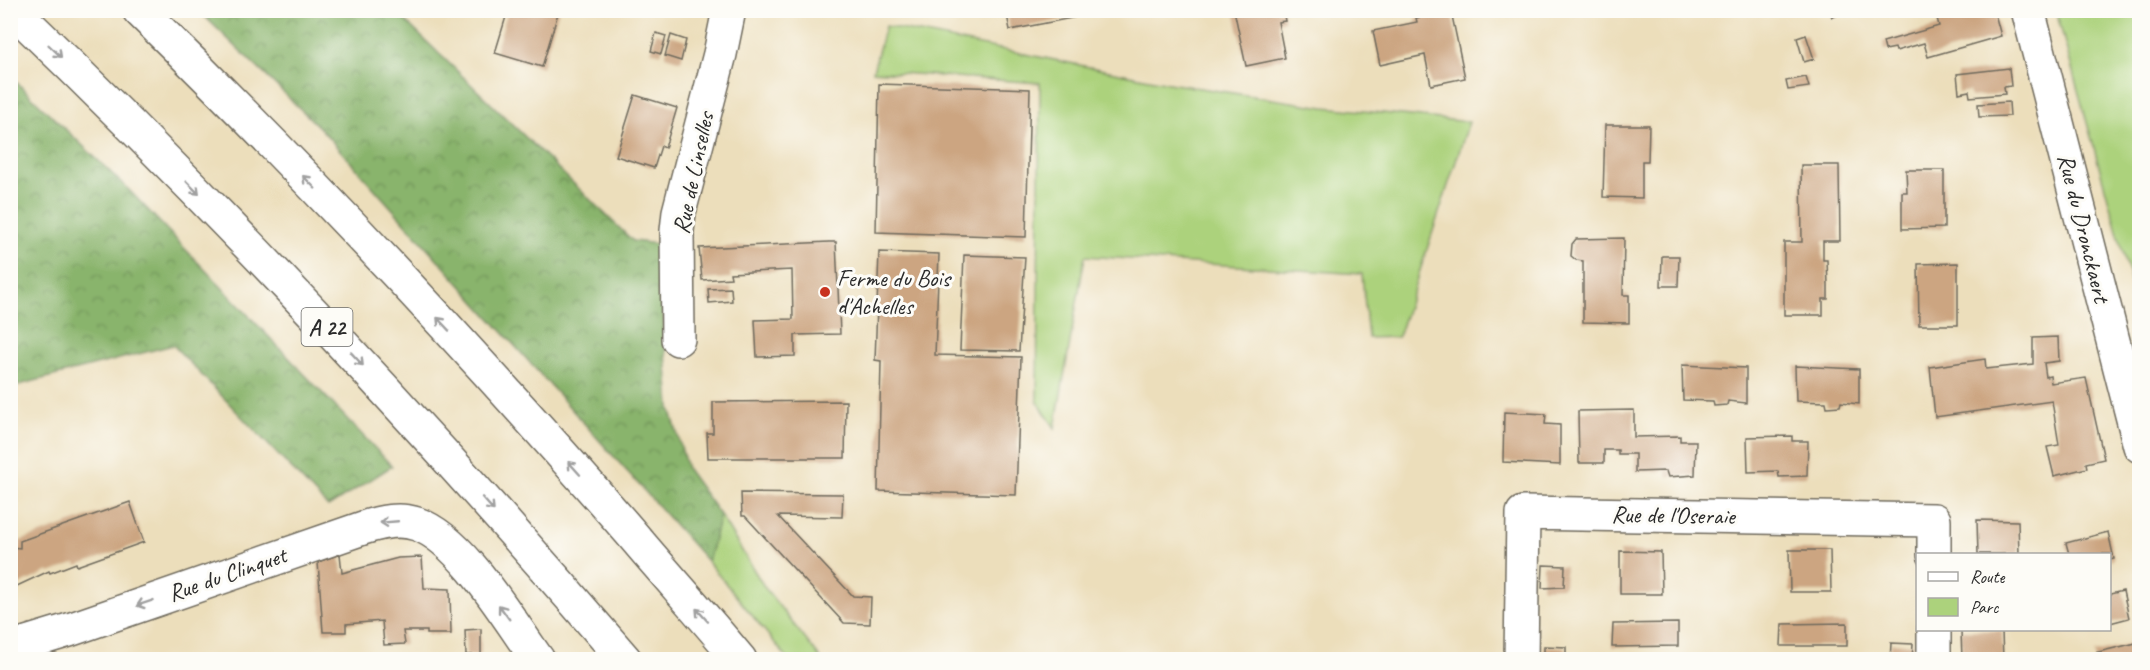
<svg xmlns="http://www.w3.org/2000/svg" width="2150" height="670" viewBox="0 0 2150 670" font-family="Caveat,sans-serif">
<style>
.green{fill:#acd27c;stroke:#6c7e54;stroke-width:1.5}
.forest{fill:url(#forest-crowns);stroke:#5a704c;stroke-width:1.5}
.building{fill:#cca581}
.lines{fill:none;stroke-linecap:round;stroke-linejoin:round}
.minor-casing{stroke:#6f6a5d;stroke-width:36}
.major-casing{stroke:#6f6a5d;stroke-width:36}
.highway-casing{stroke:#6f6a5d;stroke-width:36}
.minor{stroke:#fff;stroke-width:33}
.major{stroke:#fff;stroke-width:33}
.highway{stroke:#fff;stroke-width:33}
.oneway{stroke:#a0a0a0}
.poi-dot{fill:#c8321e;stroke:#fdfcf7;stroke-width:2}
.labels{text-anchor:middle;stroke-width:6;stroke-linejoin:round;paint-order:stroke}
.shield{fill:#fdfcf7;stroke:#6a6a68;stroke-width:1.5}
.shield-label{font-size:22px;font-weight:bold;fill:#2b2b2b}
.street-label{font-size:24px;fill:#2b2b2b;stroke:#fdfcf7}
.poi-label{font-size:24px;fill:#2b2b2b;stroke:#fdfcf7;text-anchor:start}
</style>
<defs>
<pattern id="forest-crowns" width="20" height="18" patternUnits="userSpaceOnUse" patternTransform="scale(1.5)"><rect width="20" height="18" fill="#89b46c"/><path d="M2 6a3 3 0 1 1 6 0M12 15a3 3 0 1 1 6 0" fill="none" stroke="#709359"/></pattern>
</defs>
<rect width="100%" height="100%" fill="#fdfcf7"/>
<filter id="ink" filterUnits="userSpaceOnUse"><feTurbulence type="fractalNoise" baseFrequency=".0167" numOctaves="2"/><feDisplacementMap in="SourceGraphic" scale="12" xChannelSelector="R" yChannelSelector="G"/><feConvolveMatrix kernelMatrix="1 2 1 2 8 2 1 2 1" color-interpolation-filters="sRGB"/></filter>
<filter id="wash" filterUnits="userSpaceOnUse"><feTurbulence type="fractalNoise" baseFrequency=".008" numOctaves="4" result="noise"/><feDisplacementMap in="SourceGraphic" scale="24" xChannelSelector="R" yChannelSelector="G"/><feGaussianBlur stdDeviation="1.35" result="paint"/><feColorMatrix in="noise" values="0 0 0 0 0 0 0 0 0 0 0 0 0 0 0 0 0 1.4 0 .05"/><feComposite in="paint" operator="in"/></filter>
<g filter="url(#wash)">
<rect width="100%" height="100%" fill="#ecdebb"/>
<!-- green -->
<g class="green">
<path d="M2056,11H2139V310Z"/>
<path d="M885,26L1174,84L1324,107L1469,122L1398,337L1368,338L1362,274L1085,256L1055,428L1037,401L1040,83L873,71Z"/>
<path d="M720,515L765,588L821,659H788L708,562Z"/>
</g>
<!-- forest -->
<g class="forest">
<path d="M199,11H395L633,241L658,244L670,407L687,469L720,515L708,562L321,129Z"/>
<path d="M10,76L129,190L392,466L328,507L173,345L11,387Z"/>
</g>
<g id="blocks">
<!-- building -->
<g class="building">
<path d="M508,10H559L542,67L495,53Z"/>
<path d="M1006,10H1076L1077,17L1010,30Z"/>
<path d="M1234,10H1283L1285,21L1278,22L1285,58L1246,66Z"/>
<path d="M1829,10H1843L1844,13L1832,17Z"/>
<path d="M1911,10H1930V11L1913,16Z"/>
<path d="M1935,10H1994L2001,36L1928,57L1924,43L1896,51L1895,48L1885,50L1883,42L1939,26Z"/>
<path d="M1451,11L1465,78L1431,85L1425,55L1380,65L1373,31L1417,22L1416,18Z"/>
<path d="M656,33L666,36L661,54L651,51Z"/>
<path d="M671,35L686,40L681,61L665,56Z"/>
<path d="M1806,35L1814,59L1804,62L1797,38Z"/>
<path d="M2009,68L2011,86L2004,87L2005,94L1970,97L1969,91L1959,93L1957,74Z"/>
<path d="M1806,77L1809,87L1788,90L1786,81Z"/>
<path d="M879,84L1030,89L1026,237L876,232Z"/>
<path d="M635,95L677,108L665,148L661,146L654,168L616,156Z"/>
<path d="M2009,102L2010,116L1979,117L1978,104Z"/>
<path d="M1605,125H1649L1648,161H1642V198L1603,197Z"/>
<path d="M1801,165H1839L1840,241H1823V260H1827L1828,285V299H1823V315H1784V242H1802Z"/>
<path d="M1906,170H1944V228L1902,229V192H1907Z"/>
<path d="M1624,238L1623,295H1629V323L1583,322V261L1576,260L1571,256L1572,244L1576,239Z"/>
<path d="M829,242H836L840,334L795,335V356L757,357L755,320L793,319L792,270L730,273L731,278L702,280L699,248Z"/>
<path d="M879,252L939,254L935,355L1021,357L1016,495L878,491L881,361L875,360Z"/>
<path d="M964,255L1025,257L1019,351L960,350Z"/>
<path d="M1662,256H1679L1678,286H1661Z"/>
<path d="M1958,263V325H1919L1918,264Z"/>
<path d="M731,288L732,301L709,303L708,289Z"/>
<path d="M2058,337L2059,361L2044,363L2046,377L2050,376L2051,383L2086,378L2104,459L2086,463L2087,468L2054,476L2047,447L2059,445L2052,401L1935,417L1930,367L1985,359L1986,369L2033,364V338Z"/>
<path d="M1682,365L1746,368V403L1728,401L1727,405L1714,406L1713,401L1683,400Z"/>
<path d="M1795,366L1859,369V404L1841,402L1840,406L1827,407L1826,402L1796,401Z"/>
<path d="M846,401L845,458H708L707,433H713V402Z"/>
<path d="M1634,410V437L1680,436V441H1696L1695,475L1668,477L1666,471L1635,472V454H1618V450H1604V463H1579L1578,411Z"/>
<path d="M1504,412L1546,414L1545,424L1560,425V465L1503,462Z"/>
<path d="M1792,436V441H1808L1807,476L1779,477L1778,471L1748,472L1747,437Z"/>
<path d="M741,493L843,494L842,517L778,516L853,596L871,597L870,624L844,623L745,516H742Z"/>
<path d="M130,502L144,542L77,566L76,563L50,573L49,571L17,586L10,585V547L20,548V541Z"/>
<path d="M1977,520L2018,521L2019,554H1978Z"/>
<path d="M2108,532L2114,559L2110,560V554H2069L2066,543Z"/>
<path d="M1789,550H1830L1831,592H1790Z"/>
<path d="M1620,551L1661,552L1662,594H1620Z"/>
<path d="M340,554L342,573L398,558L422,557L424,588L450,589L451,634H427V631H403L405,644L384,645L382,621L346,624V632H323L318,562Z"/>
<path d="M1543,565L1565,566L1564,587L1542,588Z"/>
<path d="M2123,591L2129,618L2110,623V594Z"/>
<path d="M1678,623V646L1612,647L1613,624Z"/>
<path d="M1847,623V646H1781L1782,624Z"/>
<path d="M481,629V655H466L465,630Z"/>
<path d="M1961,630L2002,631L2003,660H1962Z"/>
<path d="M1891,643L1913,644L1912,660H1890Z"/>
<path d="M2136,643L2139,660H2096L2094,653Z"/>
<path d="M1544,646L1566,647V660H1544Z"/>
</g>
</g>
</g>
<g filter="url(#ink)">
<use href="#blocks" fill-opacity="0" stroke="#6f6a5d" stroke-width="1.5"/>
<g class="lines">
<!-- minor casing -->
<g class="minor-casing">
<g id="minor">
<path d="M678,339L677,231L679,212L720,54L729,10"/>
<path d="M10,648L69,630L363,528C381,522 399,518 417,524C463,540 509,620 538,660"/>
<path d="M1521,660L1523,513L1934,520V554"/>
<path d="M1934,660V630"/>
</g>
</g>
<!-- major casing -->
<g class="major-casing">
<path id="major" d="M2028,10L2140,446"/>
</g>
<!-- highway casing -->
<g class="highway-casing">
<g id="highway">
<path d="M13,10C228,216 431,434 625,660"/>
<path d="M139,10C310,177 473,352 630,532C666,575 704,616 740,660"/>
</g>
</g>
<!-- minor -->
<use href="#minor" class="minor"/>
<!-- major -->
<use href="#major" class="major"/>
<!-- highway -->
<use href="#highway" class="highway"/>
</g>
<!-- one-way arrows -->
<defs><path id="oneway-shaft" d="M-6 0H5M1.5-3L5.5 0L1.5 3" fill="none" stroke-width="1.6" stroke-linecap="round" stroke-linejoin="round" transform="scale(1.5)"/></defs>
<g class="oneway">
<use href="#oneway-shaft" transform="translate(55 51) rotate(44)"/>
<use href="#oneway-shaft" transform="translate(309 182) rotate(-134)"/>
<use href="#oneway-shaft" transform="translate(193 188) rotate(45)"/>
<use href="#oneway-shaft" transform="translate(443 324) rotate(-133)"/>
<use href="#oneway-shaft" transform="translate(357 359) rotate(47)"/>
<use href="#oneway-shaft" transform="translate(574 468) rotate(-132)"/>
<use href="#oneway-shaft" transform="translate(488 504) rotate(48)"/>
<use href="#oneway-shaft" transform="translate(389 522) rotate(175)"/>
<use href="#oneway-shaft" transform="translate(145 603) rotate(161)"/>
<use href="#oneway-shaft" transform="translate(504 612) rotate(-126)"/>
<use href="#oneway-shaft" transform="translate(702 615) rotate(-132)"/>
</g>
</g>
<!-- markers -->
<circle class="poi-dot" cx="825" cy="292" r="6"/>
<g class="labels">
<!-- shield labels -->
<rect class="shield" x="301.5" y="308" width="51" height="38" rx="4.5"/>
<g class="shield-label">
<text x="327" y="335">A 22</text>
</g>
<!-- street labels -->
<g class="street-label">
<text transform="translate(693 173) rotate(-78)" y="8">Rue de Linselles</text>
<text transform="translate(2084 228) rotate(76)" y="8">Rue du Dronckaert</text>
<text transform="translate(1673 515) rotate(1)" y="8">Rue de l'Oseraie</text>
<text transform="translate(227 574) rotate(-19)" y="8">Rue du Clinquet</text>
</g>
<!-- poi labels -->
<g class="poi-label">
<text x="837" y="286">Ferme du Bois<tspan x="837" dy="28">d'Achelles</tspan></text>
</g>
</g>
<!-- margin -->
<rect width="2150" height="670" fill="none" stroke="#fdfcf7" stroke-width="36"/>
<!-- legend -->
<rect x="1916" y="553" width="195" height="78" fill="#fdfcf7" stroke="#a9a8a5" stroke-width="1.5"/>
<rect x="1928" y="572" width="30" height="9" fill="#ffffff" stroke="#a9a8a5" stroke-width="1.5"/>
<text x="1970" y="583" font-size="18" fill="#2b2b2b">Route</text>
<rect x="1928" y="598" width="30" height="18" fill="#acd27c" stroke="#a9a8a5" stroke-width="1.5"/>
<text x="1970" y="613" font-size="18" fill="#2b2b2b">Parc</text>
</svg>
